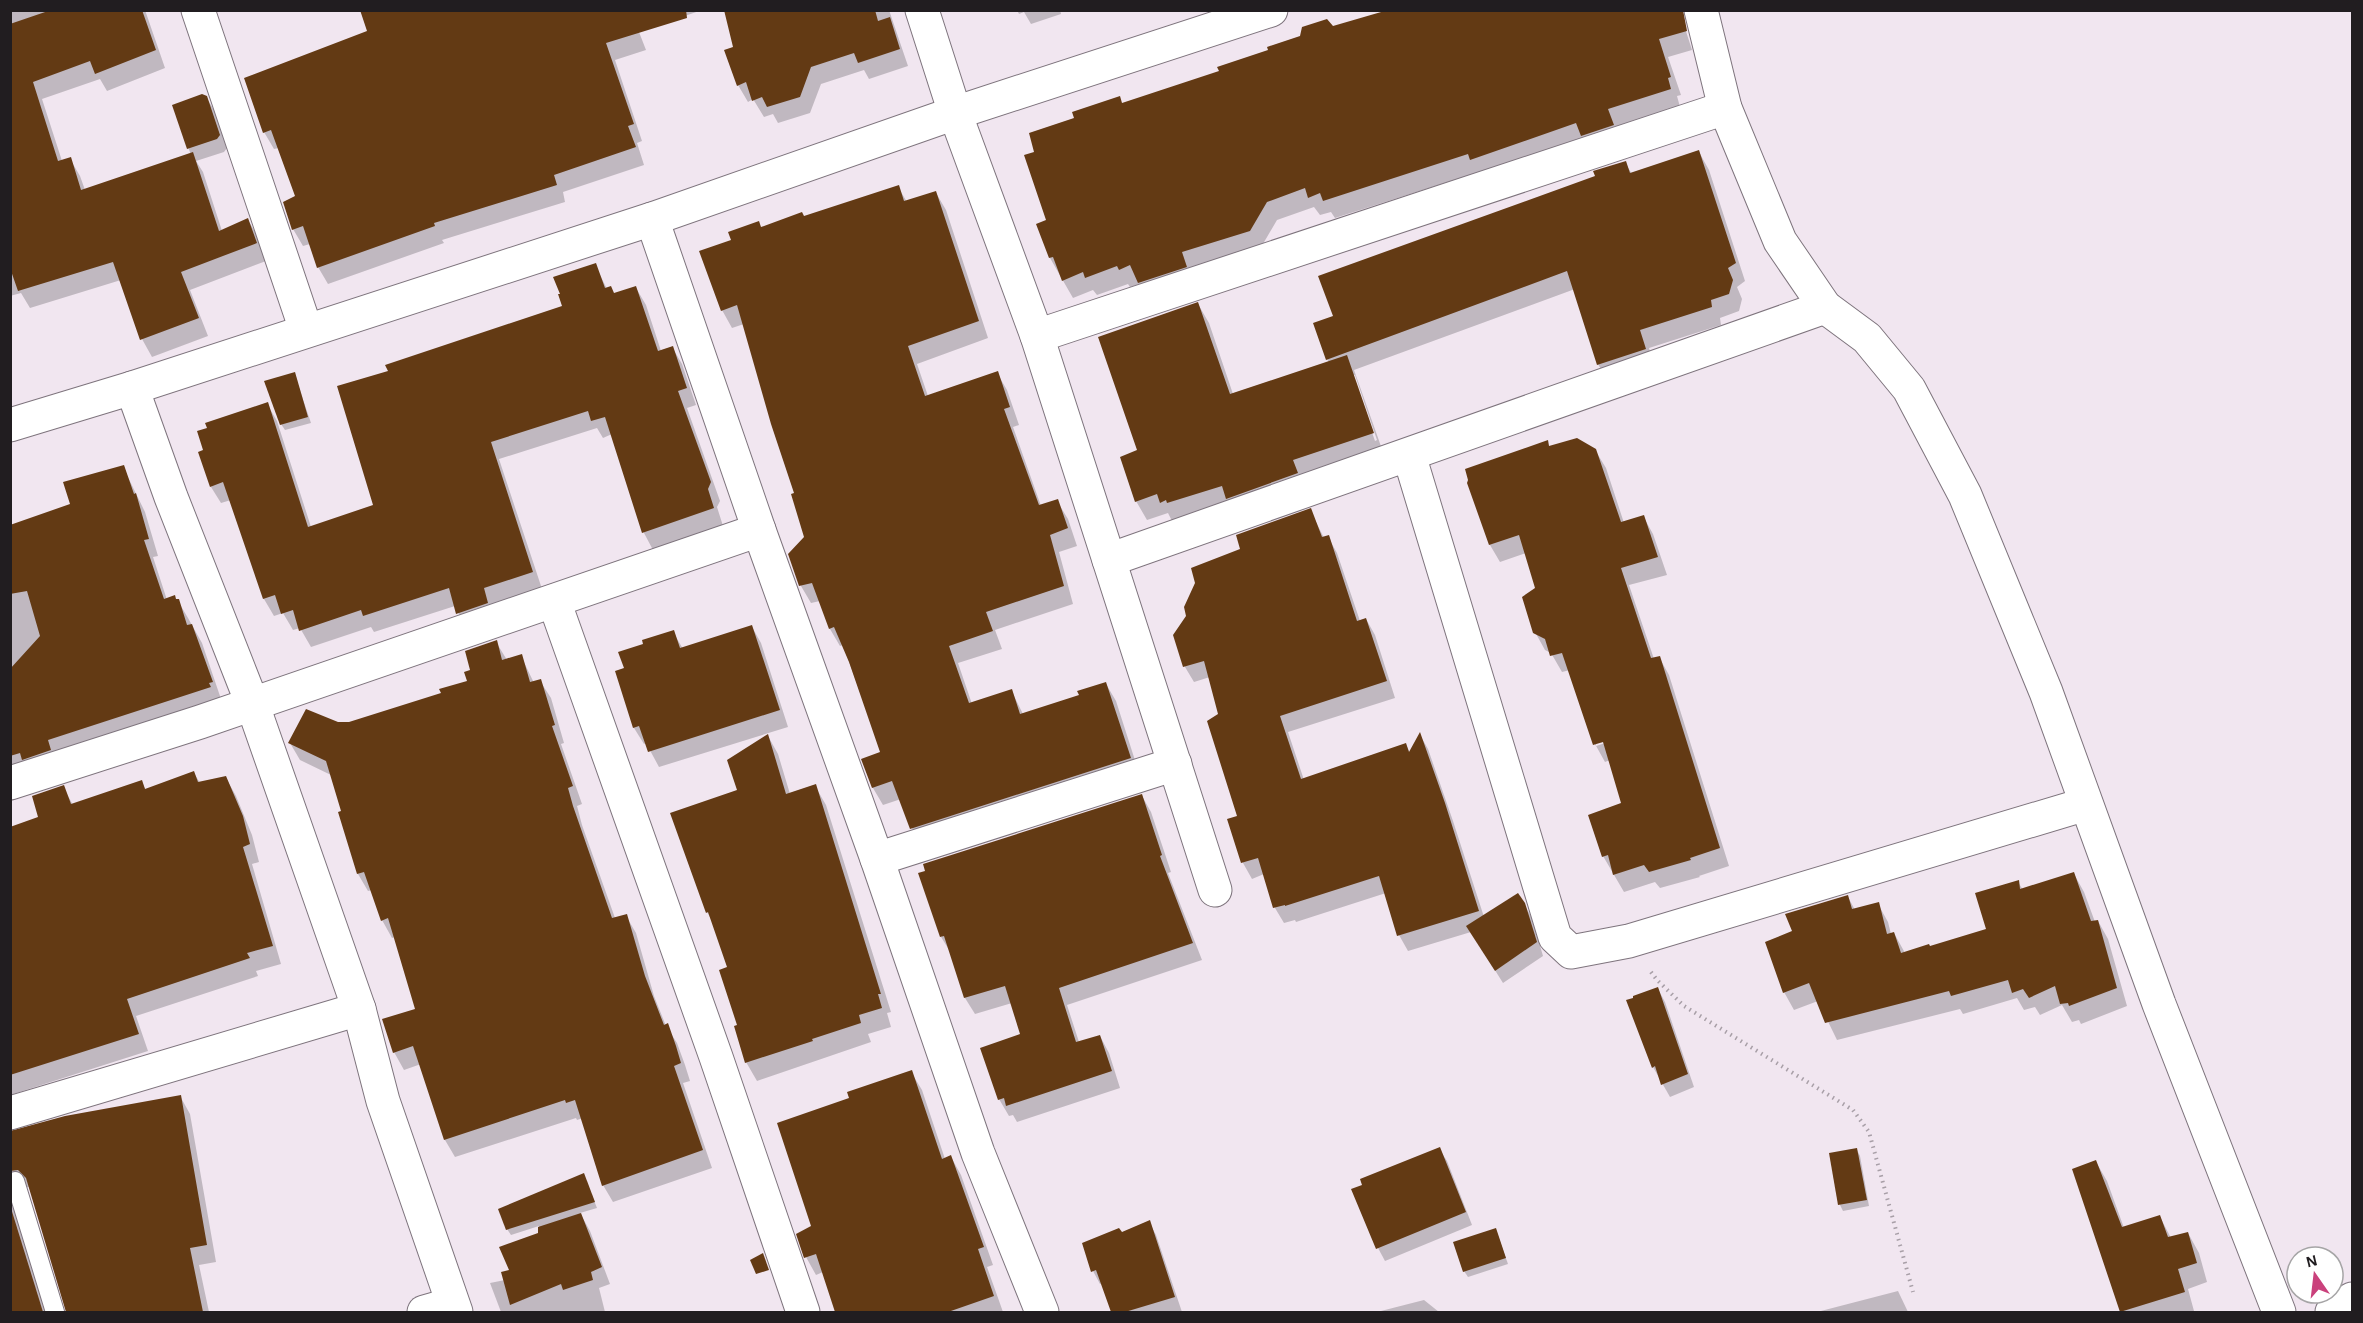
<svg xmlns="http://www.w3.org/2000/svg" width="2363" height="1323" viewBox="0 0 2363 1323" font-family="'Alegreya Sans',sans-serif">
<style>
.shadow{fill:#0003;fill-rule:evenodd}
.building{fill:#633a14}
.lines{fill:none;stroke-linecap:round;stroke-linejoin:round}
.service-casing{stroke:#7e747d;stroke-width:20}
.minor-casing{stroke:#7e747d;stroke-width:35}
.path{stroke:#a89fa7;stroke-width:4;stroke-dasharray:1.5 4.5;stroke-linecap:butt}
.service{stroke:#fff;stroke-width:18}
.minor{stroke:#fff;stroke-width:33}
</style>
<rect width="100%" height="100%" fill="#f1e6f0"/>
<!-- shadow -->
<g class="shadow">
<path d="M10,10H145L165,68L107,91L100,79L42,99L62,161L70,159L80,176L85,190L191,155L173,106L206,97L214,110L227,148L224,152L196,161L203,172L222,231L248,220L258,237L266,261L190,290L208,336L152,357L142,339L121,280L30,308L21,293L10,296Z"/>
<path d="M416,10H702L639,32L646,50L615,60L642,141L637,143L644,165L563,192L565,202L442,240L444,243L328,284L318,267L310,244L303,246L293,229L297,197L279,148L274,149L264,132L369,32Z"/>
<path d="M726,10H889L908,66L869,79L864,70L821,84L810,113L778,123L773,114L764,117L753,99L748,102L738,85L735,48Z"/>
<path d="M1017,10H1060L1061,14L1031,24L1024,12L1019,14Z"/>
<path d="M1683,22L1692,50L1668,57L1681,95L1677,96L1680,107L1482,178L1479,172L1335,218L1331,212L1320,215L1314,207L1277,220L1260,249L1149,300L1140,284L1130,287L1128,284L1097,295L1093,290L1073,298L1050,258L1038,225L1048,221L1036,153L1123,104L1221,72L1332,28Z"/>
<path d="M1699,152L1709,170L1745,281L1737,287L1742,299L1739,311L1720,318L1721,325L1649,348L1654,367L1608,382L1598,364L1575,289L1354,370L1383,452L1172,521L1168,513L1147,520L1136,501L1139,451L1198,304L1209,323L1233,394L1329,362L1327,359L1335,317L1625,163L1632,174ZM1352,375H1355L1377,440L1375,441Z"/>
<path d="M898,187L907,202L936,193L946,210L988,338L917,364L928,396L997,373L1007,390L1019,425L1013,427L1041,506L1057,501L1068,519L1077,546L1059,552L1073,604L995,630L1002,649L958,663L972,704L1011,690L1023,714L1081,696L1106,684L1116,701L1140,776L922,846L912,828L901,799L883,805L873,788L863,760L882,753L843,645L840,646L830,629L820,601L811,603L801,586L789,555L806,538L796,494L744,324L732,328L722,310L761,228L804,218Z"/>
<path d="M595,265L607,289L614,295L636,288L646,305L661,351L672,347L682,364L696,405L687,408L720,501L717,507L723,526L653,550L644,533L612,434L603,438L597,428L499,459L542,589L467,631L455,606L374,632L371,627L311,647L300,628L293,630L283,613L274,616L264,599L231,500L221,503L211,487L267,404L277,421L311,527L375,506L389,372L564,307Z"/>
<path d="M294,373L311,423L285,430L281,424Z"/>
<path d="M1547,442L1550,448L1595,450L1606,468L1624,523L1643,516L1653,534L1667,575L1629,585L1654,659L1659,657L1669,675L1729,866L1699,876L1700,877L1660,888L1655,882L1624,892L1603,856L1623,804L1610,760L1605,762L1595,744L1570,670L1562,672L1551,653L1545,650L1535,632L1537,588L1526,553L1500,562L1490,545L1468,483ZM1611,741L1596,746V743Z"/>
<path d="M123,467L145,512L158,556L153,557L167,600L178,601L188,618L202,643L221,699L10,774V527L72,505Z"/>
<path d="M1310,510L1324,538L1328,537L1337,553L1360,621L1366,619L1375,635L1395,698L1288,732L1304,780L1406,745L1410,753L1420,735L1428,749L1453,821L1484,917L1524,904L1532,918L1543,956L1503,983L1471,932L1408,951L1399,935L1386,893L1296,922L1295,920L1284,923L1275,908L1264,874L1252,879L1243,863L1229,820L1239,817L1220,715L1210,677L1194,682L1185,667L1174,635L1242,550Z"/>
<path d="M752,627L761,643L788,727L659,767L646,743L644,744L634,728L617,672L626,669L673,632L683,649Z"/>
<path d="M496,642L507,660L521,656L534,683L540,681L551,698L564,743L561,744L582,804L577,806L582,825L615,918L626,916L636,933L654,996L666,1026L677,1043L685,1065L690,1081L683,1083L712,1168L613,1202L603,1185L583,1118L577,1120L576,1118L455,1157L445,1140L421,1064L404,1070L394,1052L417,1010L395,937L392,938L382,920L372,890L368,891L358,874L340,813L343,812L331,775L300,760L290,743L337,724L349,723L442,694L469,682L472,671Z"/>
<path d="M768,736L778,754L790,794L815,786L826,805L891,1012L887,1013L891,1027L868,1034L871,1042L757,1081L746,1062L729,968L714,924L707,912L739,791Z"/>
<path d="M194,773L200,783L226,778L236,796L252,835L259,862L252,864L281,964L256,971L258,976L136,1016L148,1051L10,1095V828L40,818L63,787L73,805L141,782L146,790Z"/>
<path d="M1142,796L1151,812L1171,872L1168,873L1202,960L1067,1005L1079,1042L1100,1036L1109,1053L1120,1088L1017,1122L1013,1115L1009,1116L999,1099L1022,1035L1012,1003L975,1014L965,998L951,953L941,937Z"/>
<path d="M2074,874L2084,892L2095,922L2098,921L2108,939L2127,1006L2081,1024L2079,1020L2072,1022L2062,1005L2040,1015L2035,1007L2024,1010L2017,998L1963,1014L1960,1009L1837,1040L1818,1001L1794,1010L1784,992L1794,931L1848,897L1855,910L1878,904L1888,922L1891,934L1894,933L1905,953L1930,948L1987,930L2018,882L2023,890Z"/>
<path d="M1658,989L1665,1002L1694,1087L1670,1097L1653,1067Z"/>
<path d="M911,1072L922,1090L945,1159L951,1157L961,1175L993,1265L987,1267L1003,1312H836L823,1272L816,1275L806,1257L798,1235L813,1227L851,1099Z"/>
<path d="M180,1096L190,1114L216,1262L199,1265L209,1312H66L67,1309L29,1187L21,1188L47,1312H10V1133Z"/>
<path d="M1439,1149L1447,1161L1472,1225L1385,1261L1378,1248L1364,1185Z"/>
<path d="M1857,1150L1860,1156L1869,1206L1843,1211L1840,1205Z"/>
<path d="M2096,1162L2107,1181L2124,1228L2160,1217L2171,1238L2188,1233L2199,1253L2207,1282L2188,1289L2194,1311L2122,1312L2074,1170Z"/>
<path d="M584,1175L597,1208L580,1213L590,1231L610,1284L599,1288L605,1312H501L490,1283L505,1280L539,1234V1226L511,1235L507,1229Z"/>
<path d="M1149,1222L1156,1235L1182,1312H1112L1102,1283L1100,1284L1093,1271L1121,1233Z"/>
<path d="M1498,1236L1508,1264L1468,1277L1464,1271Z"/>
<path d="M1898,1291L1908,1312H1817Z"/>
<path d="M1424,1300L1439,1312H1377Z"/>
</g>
<!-- building -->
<g class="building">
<path d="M51,10H142L156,50L95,74L90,61L33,82L58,161L71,157L81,190L193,152L219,231L248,218L257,243L181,272L199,318L140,340L113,262L18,291L10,268V24Z"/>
<path d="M360,10H686L687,18L606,43L634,124L628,126L636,147L554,175L557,185L434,223L435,226L317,268L303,226L292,230L283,202L295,196L271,130L263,133L244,78L367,31Z"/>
<path d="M724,10H875L878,21L890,17L900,49L858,63L854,53L811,67L800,97L767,107L762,97L752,101L746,82L737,86L724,50L733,47Z"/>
<path d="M1388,10H1683L1687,31L1659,39L1671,77L1668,78L1671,89L1608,109L1614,125L1581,136L1576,123L1470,160L1468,154L1323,201L1320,193L1308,198L1305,188L1267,202L1250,231L1182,252L1187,267L1138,283L1130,265L1119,270L1117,266L1085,278L1083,272L1062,281L1053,257L1049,258L1036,224L1046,220L1024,155L1034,152L1029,133L1074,118L1072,112L1120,96L1122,103L1219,71L1217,67L1268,50L1267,47L1300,36L1302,27L1327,19L1333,26Z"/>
<path d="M202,94L207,96L220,135L217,139L187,149L172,105Z"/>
<path d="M1699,150L1736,263L1728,268L1733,280L1729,294L1711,300L1712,307L1640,330L1646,349L1597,365L1567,271L1326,360L1313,323L1333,316L1318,276L1595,176L1593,171L1626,161L1630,173Z"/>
<path d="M899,185L904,201L936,191L979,321L908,346L925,396L998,371L1010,407L1004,409L1039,505L1058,499L1068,528L1050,535L1064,586L986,612L993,631L949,646L969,703L1012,689L1020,714L1079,695L1077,691L1106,682L1131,758L910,829L892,781L872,788L861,759L880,752L849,662L834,627L829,629L812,583L799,586L788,554L804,537L791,494L794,493L771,424L737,305L721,311L699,251L731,240L728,232L759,221L761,227L802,212L804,216Z"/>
<path d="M596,263L605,288L611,286L614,293L636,286L658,351L673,346L687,388L678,391L711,482L708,489L714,508L642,533L605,417L591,421L588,411L491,442L533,572L484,588L488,603L456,614L449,588L363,616L361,610L299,631L293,610L281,614L275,595L263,599L223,482L210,487L198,452L203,450L197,431L207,428L205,423L268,402L308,527L373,505L337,386L388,371L385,365L562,306L558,294H560L553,277Z"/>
<path d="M1198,302L1230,394L1347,355L1374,433L1293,460L1298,473L1226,499L1222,486L1167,503L1166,500L1160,503L1157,494L1135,502L1120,457L1137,450L1098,337Z"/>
<path d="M295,372L308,417L280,425L264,381Z"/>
<path d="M1577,438L1596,449L1621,522L1644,515L1658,557L1621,568L1651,658L1660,656L1720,848L1690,858L1691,860L1649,872L1644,865L1613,875L1608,855L1602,857L1588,815L1621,803L1603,742L1593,745L1562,653L1550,656L1545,639L1533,633L1522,597L1535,588L1519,535L1489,545L1467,483L1468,480L1465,469L1548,440L1549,446Z"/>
<path d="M124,465L134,494L136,493L149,539L144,540L164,599L175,595L176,599H179L187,625L192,624L213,682L209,683L211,687L48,740L51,750L22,760L20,753L10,756V669L40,636L27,591L10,594V525L70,504L63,482Z"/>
<path d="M1311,508L1322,537L1329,535L1357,621L1366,618L1387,681L1280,716L1301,779L1406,743L1409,752L1420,732L1445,803L1479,911L1397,936L1379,876L1285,906V905L1273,908L1258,858L1241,863L1227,819L1237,816L1207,721L1218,714L1204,661L1183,667L1173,635L1186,616L1184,607L1195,583L1191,568L1240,549L1236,535Z"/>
<path d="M752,625L780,710L648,752L639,726L633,728L615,671L624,668L618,652L643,644L642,640L674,630L680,648Z"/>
<path d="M497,640L502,660L522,654L530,682L541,679L555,725L552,726L573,786L568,788L573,806L612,918L627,914L645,976L664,1025L668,1023L676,1046L681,1063L674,1066L703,1150L602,1186L575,1100L566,1103L565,1100L444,1140L413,1046L393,1053L382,1019L415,1009L388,918L381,921L364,872L357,874L338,812L341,811L326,761L288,743L306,709L338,722H349L441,693L439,689L467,681L464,672L470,670L465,651Z"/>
<path d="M768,734L786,794L816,784L881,994H878L882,1008L859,1015L861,1023L812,1039L813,1041L745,1063L734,1026L737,1025L719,970L727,967L708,912L706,913L670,813L737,790L727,760Z"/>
<path d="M194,771L198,782L226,776L243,816L250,844L243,847L273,946L247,953L250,958L127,999L139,1034L10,1075V827L38,817L32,796L64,785L71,804L142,780L145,789Z"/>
<path d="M1142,794L1162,855L1160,856L1193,943L1059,988L1076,1042L1100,1035L1112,1071L1006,1106L1004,1098L998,1100L980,1048L1020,1034L1005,986L964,998L944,936L940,937L918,873L925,871L923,864Z"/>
<path d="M2074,872L2091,921L2098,920L2117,988L2069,1006L2068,1003L2060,1004L2055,986L2029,998L2023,989L2012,993L2008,980L1951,996L1949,991L1825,1023L1809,983L1783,993L1765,942L1792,931L1785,914L1848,895L1852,909L1879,902L1887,934L1894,932L1901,953L1929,944L1930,946L1986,929L1975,893L2019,880L2020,889Z"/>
<path d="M1518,893L1525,903L1537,942L1495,971L1466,926Z"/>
<path d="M1658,987L1688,1074L1661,1085L1655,1066L1652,1068L1626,1000L1633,998V996Z"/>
<path d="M912,1070L942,1159L951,1155L984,1247L978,1249L994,1296L948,1312H835L816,1254L804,1258L796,1234L811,1226L777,1123L849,1098L847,1092Z"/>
<path d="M181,1095L207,1245L190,1248L203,1312H66L26,1178L18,1170L10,1171V1131L65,1116Z"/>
<path d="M1440,1147L1466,1212L1376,1249L1351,1189L1362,1185L1360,1179Z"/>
<path d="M1857,1148L1867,1200L1838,1205L1829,1153Z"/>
<path d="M2096,1160L2122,1227L2160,1215L2168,1237L2188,1232L2197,1263L2178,1269L2185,1292L2120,1312L2072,1169Z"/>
<path d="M584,1173L595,1202L506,1230L498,1209Z"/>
<path d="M10,1205L43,1312H10Z"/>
<path d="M581,1213L602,1267L591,1272L593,1280L563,1290L561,1284L510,1305L501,1272L509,1270L499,1247L538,1233V1227Z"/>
<path d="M1150,1220L1175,1297L1125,1312H1111L1096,1270L1091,1272L1082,1243L1119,1228L1122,1232Z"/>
<path d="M1496,1228L1506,1258L1463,1272L1453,1242Z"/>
<path d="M763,1253L769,1270L756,1274L750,1260Z"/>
</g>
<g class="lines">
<!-- service casing -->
<g class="service-casing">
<path id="service" d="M15,1181L55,1312"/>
</g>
<!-- minor casing -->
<g class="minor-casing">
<g id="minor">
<path d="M198,10L306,330"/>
<path d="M922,10L955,113L1037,336L1215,890"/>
<path d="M1701,10L1725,108L1780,241L1825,307L1867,338L1909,389L1965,495L2046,692L2159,1004L2279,1312"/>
<path d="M652,219L759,530L877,859L978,1153L1042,1312"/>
<path d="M1037,336L1725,108"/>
<path d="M132,388L171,497L252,703L359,1009L383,1101L456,1312"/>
<path d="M10,425L132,388L652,219L955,113L1271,10"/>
<path d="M1409,455L1555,937L1571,952L1629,941L2086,804"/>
<path d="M1109,560L1825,307"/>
<path d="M554,601L716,1057L803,1312"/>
<path d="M10,783L200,722L759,530"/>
<path d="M877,859L1175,764"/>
<path d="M10,1113L359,1009"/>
<path d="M424,1312L452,1304"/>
<path d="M2332,1312L2352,1299"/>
</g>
</g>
<!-- path -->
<path class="path" d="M1651,972L1657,980L1684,1006L1853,1110L1869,1132L1913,1292"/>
<!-- service -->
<use href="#service" class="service"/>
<!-- minor -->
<use href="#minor" class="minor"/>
</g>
<!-- border -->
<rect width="2363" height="1323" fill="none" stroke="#211d20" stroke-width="24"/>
<!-- north arrow -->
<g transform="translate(2315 1275) rotate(346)"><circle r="28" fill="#ffffff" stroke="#a6a5a6" stroke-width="1.5"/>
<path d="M0-4.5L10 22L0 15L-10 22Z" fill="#ca417c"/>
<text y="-9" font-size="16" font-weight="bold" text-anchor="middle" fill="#211d20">N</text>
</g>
</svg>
